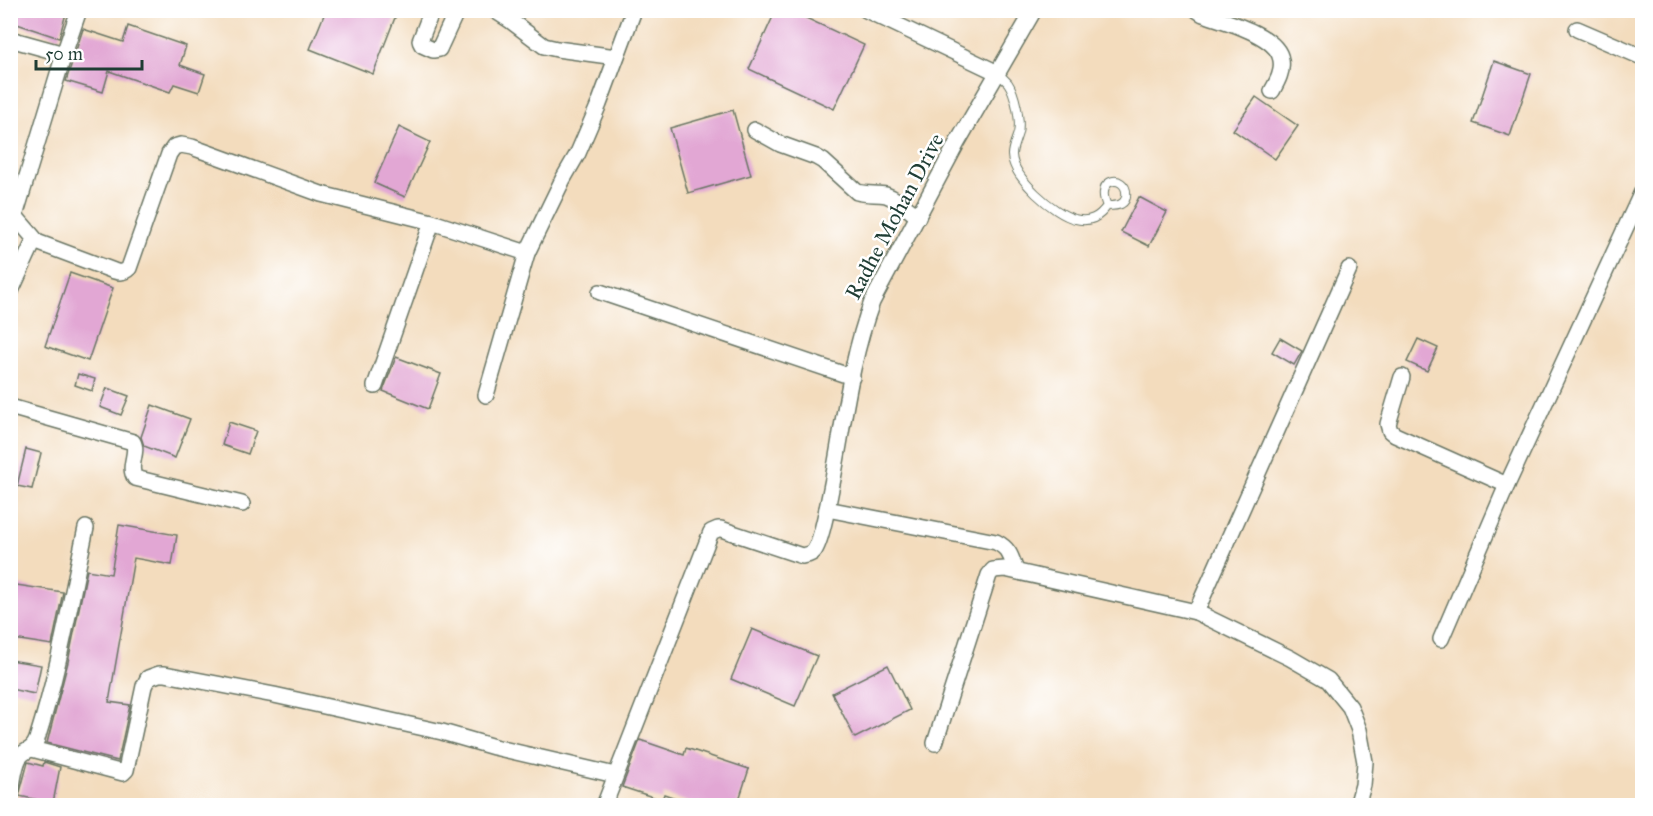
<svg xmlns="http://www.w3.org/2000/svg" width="1653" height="816" viewBox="0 0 1653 816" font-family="'IM FELL Great Primer',serif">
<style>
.building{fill:#e2a7d4}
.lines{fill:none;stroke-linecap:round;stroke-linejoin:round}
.service-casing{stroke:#697564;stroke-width:10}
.minor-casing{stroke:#697564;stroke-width:18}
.service{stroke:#fff;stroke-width:8}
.minor{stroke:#fff;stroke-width:15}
.labels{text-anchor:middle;stroke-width:5;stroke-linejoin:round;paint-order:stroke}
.street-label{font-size:22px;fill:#1f3d34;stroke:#fff}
</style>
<rect width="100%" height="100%" fill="#fff"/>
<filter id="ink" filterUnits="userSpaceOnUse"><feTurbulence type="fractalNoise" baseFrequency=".0167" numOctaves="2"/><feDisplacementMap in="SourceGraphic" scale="12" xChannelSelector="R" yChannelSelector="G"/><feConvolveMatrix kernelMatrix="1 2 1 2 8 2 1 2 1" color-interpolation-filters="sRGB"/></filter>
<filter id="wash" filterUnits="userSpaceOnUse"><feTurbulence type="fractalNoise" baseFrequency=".008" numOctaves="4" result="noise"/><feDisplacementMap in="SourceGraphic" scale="24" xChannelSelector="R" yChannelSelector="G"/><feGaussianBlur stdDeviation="1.35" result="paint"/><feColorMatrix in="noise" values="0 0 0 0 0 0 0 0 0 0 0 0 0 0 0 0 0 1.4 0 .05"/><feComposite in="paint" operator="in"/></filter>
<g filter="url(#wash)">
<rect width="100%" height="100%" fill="#f3dcbd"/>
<g id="blocks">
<!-- building -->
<g class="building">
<path d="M18,10H67L59,38L14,23Z"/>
<path d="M326,10H398L373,74L310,49Z"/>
<path d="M776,10H789L864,45L834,109L749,69Z"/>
<path d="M128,26L186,46L180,65L205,74L199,92L174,84L170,92L109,71L103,92L66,81L83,29L123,42Z"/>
<path d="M1494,61L1531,74L1510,136L1473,123Z"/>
<path d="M1256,97L1298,126L1275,159L1233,130Z"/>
<path d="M733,110L751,175L688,193L670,128Z"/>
<path d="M399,127L430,142L405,197L374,183Z"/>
<path d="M1139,197L1167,212L1149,246L1121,232Z"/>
<path d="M70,273L113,288L88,361L45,346Z"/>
<path d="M1280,338L1302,351L1294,365L1272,352Z"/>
<path d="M1418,339L1438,348L1427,371L1407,362Z"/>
<path d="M396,357L441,374L428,409L383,391Z"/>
<path d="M78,374L95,379L92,391L75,385Z"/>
<path d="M107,388L129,396L121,415L100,407Z"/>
<path d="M152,405L190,419L175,458L144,446L141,437Z"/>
<path d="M229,422L256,431L248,454L222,445Z"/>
<path d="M26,449L41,453L32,489L17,486Z"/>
<path d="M119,525L177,535L172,565L134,558L109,702L130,705L118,761L47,743L68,662L87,570L111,574Z"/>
<path d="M10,584L63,592L52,645L14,639L17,615L10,614Z"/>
<path d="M752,629L817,656L795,706L731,679Z"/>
<path d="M10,660L41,665L35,694L10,689Z"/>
<path d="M888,665L910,710L855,738L832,693Z"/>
<path d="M640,740L684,755L686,748L749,769L737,806H699L664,794L662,800L622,787Z"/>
<path d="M28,762L43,766L44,762L60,767L53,803L19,796Z"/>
</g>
</g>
</g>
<g filter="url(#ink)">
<use href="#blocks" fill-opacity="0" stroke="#697564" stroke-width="1.5"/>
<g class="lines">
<!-- service casing -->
<g class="service-casing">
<path id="service" d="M998,73C1001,76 1005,80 1008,83C1015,93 1021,121 1018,133C1016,140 1012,148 1012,155C1013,178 1054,214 1075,219C1090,223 1099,217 1107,206C1112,206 1117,206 1121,204C1128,200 1128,188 1121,183C1114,178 1104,183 1104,192C1103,197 1105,201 1107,206"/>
</g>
<!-- minor casing -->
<g class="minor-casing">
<g id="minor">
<path d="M432,10L420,41L422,45L433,50L439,49L457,10"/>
<path d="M494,10L511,21L544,46L557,49L616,57"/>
<path d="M866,10L998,73"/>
<path d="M1197,10L1203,14C1224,21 1278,35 1281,60C1283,72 1277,82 1272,91"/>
<path d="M1577,29L1642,57"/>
<path d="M10,39L64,54"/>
<path d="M755,130L780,144L816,157L823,161L857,192C867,195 877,193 886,195C898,199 908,209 918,217"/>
<path d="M10,223L15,216L64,54L79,10"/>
<path d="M34,241L114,271C120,273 124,273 129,268L169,154L174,147L181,145L192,147L321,194L432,222L527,253L563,179L578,153L599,104L634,10"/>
<path d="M600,292L852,377"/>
<path d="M10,293L34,241V238L15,216"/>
<path d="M1402,377L1388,424L1390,431L1395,435L1507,485"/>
<path d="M375,386L432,222"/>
<path d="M486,395L527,253"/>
<path d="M10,407L133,442C139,453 127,466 135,478L242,504"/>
<path d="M827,509L996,542C1010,549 1011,557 1016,571"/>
<path d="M1196,612L1349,269"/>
<path d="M1441,639L1507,485L1642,192"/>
<path d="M935,743L989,575L993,570L1005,569L1196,612L1290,658L1328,680L1350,707L1359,730L1365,762L1363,785L1357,806"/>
<path d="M32,749L123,773L126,770L144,686L148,678L159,674H165L274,695L442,732L494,747L615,775"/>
<path d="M10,794C13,783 14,768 19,758C24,749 32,753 37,739C59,670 71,598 86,528"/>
<path d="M604,806L711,532L718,529H721L802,556C806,555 811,555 814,551C822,541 830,493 833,479C844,420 851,358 872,302L957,143L1034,10"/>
</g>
</g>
<!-- service -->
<use href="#service" class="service"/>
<!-- minor -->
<use href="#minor" class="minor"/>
</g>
</g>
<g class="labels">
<!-- street labels -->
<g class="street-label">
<text transform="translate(894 216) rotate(-62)" y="8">Radhe Mohan Drive</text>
</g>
</g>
<!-- margin -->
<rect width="1653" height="816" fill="none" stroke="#fff" stroke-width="36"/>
<!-- scale -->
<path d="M36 60v9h106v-9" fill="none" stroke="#1f3d34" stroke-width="3"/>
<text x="45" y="60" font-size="18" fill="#1f3d34" stroke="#ffffff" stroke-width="4.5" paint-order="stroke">50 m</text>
</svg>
